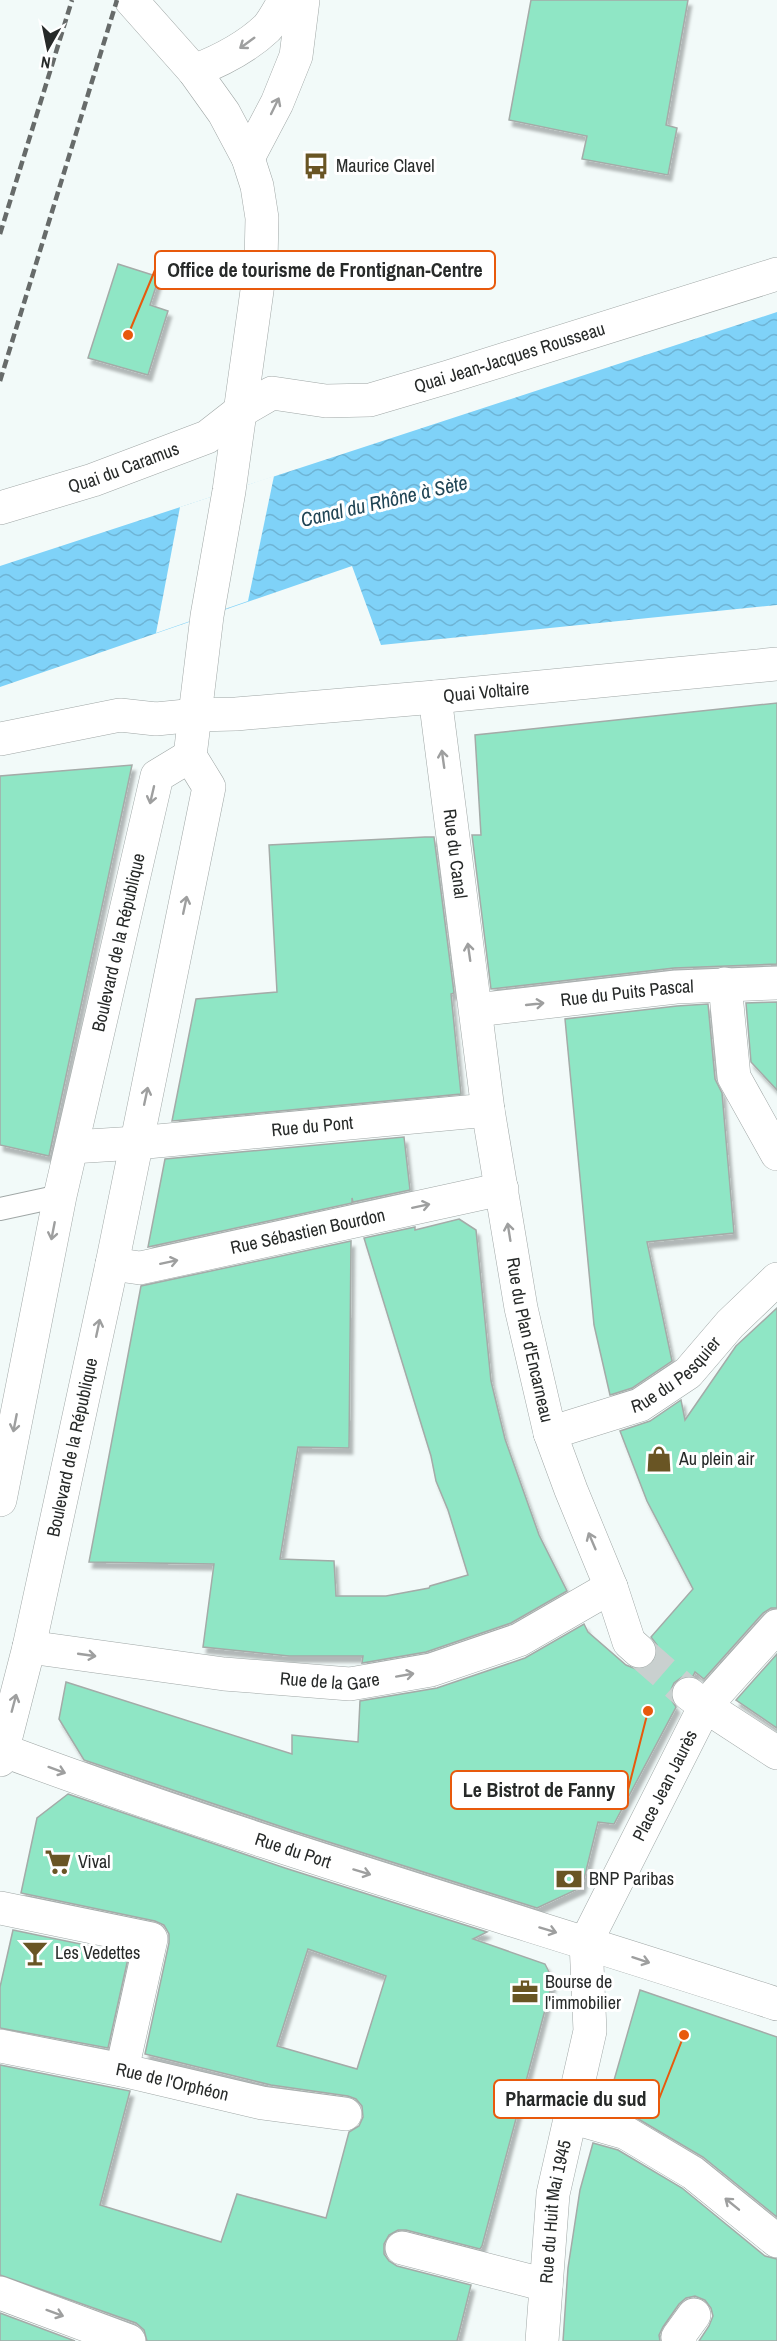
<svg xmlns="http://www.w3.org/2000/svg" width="777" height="2341" viewBox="0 0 777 2341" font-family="'Archivo Narrow',sans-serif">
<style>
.water{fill:url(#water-waves)}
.pier{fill:#f2faf9}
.building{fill:#8fe6c5;stroke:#a4aba8;stroke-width:1.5;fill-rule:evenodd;filter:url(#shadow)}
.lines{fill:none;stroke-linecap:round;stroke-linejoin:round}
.street-tunnel{stroke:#c9d0cf;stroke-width:33;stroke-dasharray:33 16;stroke-linecap:butt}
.lane-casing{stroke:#a0a7a6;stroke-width:24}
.street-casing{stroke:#a0a7a6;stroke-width:34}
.secondary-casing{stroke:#a0a7a6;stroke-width:34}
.lane{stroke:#fff;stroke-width:22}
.street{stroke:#fff;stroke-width:33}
.secondary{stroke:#fff;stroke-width:33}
.rail{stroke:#676b6a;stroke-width:4.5;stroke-dasharray:9 4.5;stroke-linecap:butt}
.oneway{stroke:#9e9f9f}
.labels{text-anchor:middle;stroke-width:6;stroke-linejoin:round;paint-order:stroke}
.poi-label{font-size:18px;fill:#272a29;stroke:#fff;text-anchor:start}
.street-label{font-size:18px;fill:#272a29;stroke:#fff}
.water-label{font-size:20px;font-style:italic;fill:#204555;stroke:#fff}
.leader{fill:none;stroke:#e8590c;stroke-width:2}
.callout-dot{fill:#e8590c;stroke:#fff;stroke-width:2}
.callout{fill:#fff;stroke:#e8590c;stroke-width:2}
.callout-label{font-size:20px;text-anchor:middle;font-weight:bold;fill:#272a29}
</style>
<defs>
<pattern id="water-waves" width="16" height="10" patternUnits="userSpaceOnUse" patternTransform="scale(1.5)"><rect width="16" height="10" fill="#7fd2f8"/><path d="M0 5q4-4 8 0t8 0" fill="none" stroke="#6eb4d5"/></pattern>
<filter id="shadow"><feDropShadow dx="3.5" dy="6" stdDeviation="1.5" flood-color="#0004"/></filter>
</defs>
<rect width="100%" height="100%" fill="#f2faf9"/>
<!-- water -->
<path class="water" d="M777,312V605L381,645L352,566L0,687V566Z"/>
<!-- pier -->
<path class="pier" d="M274,476L248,601L156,633L180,507Z"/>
<!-- building -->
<g class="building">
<path d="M531,0H688L666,125L677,128L668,175L582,159L587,136L509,120Z"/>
<path d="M118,264L159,277L150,305L168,311L148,375L88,358Z"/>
<path d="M777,703V964L674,968L491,989L472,835H481L475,735Z"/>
<path d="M132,765L49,1156L0,1145V776Z"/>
<path d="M425,837H434L454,993L451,994L461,1094L172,1121L196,999L277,992L269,845Z"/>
<path d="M777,1002V1090L751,1062L746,1003Z"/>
<path d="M708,1004L715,1079L722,1093L734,1233L647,1242L672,1361L632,1388L610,1395L594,1325L565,1019L677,1006Z"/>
<path d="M404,1137L410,1190L353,1202L352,1198V1203L148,1247L165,1159Z"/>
<path d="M459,1219L476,1230L491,1381L505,1439L539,1535L567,1591L511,1623L426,1652L362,1663L363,1656H289L203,1647L214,1564L89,1562L141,1286L351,1241L349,1448L298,1447L280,1559L334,1561L336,1596H386L429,1588L430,1586L468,1575L448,1510L436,1481L431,1456L364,1238L415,1227V1230Z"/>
<path d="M777,1308V1608H771L763,1613L704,1679L695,1672L693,1676L682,1677L674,1683L670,1692L672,1701L676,1707L614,1824L598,1822L582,1887L537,1908L297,1832L84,1760L59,1719L66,1682L292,1754V1735L358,1742L360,1701L437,1688L525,1658L584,1624L588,1632L626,1665L636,1669H645L653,1663L657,1654V1645L651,1637L693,1589L647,1501L620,1431L650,1421L681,1400L685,1420L736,1346Z"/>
<path d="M777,1654V1728L736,1700Z"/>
<path d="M68,1794L285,1868L487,1932L473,1939L545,1964L553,1980L482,2246L480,2249L406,2230H398L389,2235L384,2244V2254L389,2261L397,2266L471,2285L457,2341H147L144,2330L136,2323L0,2275V2065L130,2091L100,2205L221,2242L237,2194L326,2218L349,2132L359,2126L363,2117L362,2106L356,2099L348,2096L271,2085L145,2054L169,1943V1934L164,1925L155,1921L21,1893L37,1818ZM308,1949L386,1976L357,2069L277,2046Z"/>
<path d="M13,1930L129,1954L108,2048L0,2028V1987Z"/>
<path d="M640,1990L777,2037V2217L703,2157L635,2117L606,2108Z"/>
<path d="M593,2143L618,2150L682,2188L765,2256L777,2259V2341H699L709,2326L713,2316L711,2308L705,2300L695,2296L686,2298L679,2304L663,2327L659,2335L660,2341H563L568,2268L580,2190Z"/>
<path d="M0,2313L75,2341H0Z"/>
</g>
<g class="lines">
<!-- street-tunnel -->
<path class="street-tunnel" d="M639,1651L687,1693"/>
<!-- lane casing -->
<g class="lane-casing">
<path id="lane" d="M0,1209L60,1196"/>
</g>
<!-- street casing -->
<g class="street-casing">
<g id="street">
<path d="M194,71C220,61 246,48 267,28C274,20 279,9 285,0"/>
<path d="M248,158L277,103L296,56L303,0"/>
<path id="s1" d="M0,508L93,480L207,437L239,412L272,393L326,401L370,400L448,377L777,274"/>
<path id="s2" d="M435,697L488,1110L521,1308L550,1433L571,1490L611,1587L629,1642L639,1651"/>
<path id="s3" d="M0,739L120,715L156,719L196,715L236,714L435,697L777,664"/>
<path d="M725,984L734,1077L777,1154"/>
<path id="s4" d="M476,1010L676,987L777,983"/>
<path id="s5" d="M136,1143L488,1110"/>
<path id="s6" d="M112,1264L140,1268L502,1189"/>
<path id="s7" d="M550,1433L640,1405L688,1373L730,1324L777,1279"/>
<path id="s8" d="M29,1647L224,1674L350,1684L431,1670L519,1640L611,1587"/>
<path d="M689,1694L705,1706L777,1626"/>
<path id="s9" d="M2,1750C257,1845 519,1920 777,2004"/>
<path d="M0,1908L151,1939L122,2070"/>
<path id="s10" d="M0,2046L122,2070L262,2103L345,2114"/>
<path d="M570,2117L626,2133L693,2173L777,2241"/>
<path d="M402,2248L546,2285"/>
<path d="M0,2293L129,2341"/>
<path id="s11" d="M542,2341L553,2194L590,2031L586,1942L705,1706L777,1753"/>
<path d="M680,2341L678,2337L694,2315"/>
</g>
</g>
<!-- secondary casing -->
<g class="secondary-casing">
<g id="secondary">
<path d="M72,1147L136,1143"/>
<path id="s12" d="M0,1500L60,1196L157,776L190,756"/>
<path id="s13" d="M0,1760L29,1647L112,1264L209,787L190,756L207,616L229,491L261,262L262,218L257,186L248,158L224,113L194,71L131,0"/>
</g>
</g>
<!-- lane -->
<use href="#lane" class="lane"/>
<!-- street -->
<use href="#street" class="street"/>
<!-- secondary -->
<use href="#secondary" class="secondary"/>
<!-- rail -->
<g class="rail">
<path d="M0,234L72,0"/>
<path d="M0,381L117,0"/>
</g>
</g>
<!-- one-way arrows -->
<defs><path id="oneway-shaft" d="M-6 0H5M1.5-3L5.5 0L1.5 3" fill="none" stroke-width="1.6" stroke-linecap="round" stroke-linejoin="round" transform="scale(1.5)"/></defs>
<g class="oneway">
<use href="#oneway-shaft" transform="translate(247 43) rotate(144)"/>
<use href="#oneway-shaft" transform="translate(275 106) rotate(-64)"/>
<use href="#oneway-shaft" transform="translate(443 759) rotate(-98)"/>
<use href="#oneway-shaft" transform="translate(152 795) rotate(103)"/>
<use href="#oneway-shaft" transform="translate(185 905) rotate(-78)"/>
<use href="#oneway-shaft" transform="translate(469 952) rotate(-98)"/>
<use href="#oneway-shaft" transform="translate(535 1004) rotate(-6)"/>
<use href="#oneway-shaft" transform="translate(146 1096) rotate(-78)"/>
<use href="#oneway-shaft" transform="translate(421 1206) rotate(-12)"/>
<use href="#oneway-shaft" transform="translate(53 1231) rotate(101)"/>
<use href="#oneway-shaft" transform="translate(509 1232) rotate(-99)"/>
<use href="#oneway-shaft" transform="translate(169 1262) rotate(-12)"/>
<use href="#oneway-shaft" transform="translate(98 1328) rotate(-78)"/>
<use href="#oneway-shaft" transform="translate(15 1423) rotate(101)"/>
<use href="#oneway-shaft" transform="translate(592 1541) rotate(-113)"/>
<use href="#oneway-shaft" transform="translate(87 1655) rotate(8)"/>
<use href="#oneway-shaft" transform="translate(405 1675) rotate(-10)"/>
<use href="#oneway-shaft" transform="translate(14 1703) rotate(-75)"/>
<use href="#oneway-shaft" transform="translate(57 1770) rotate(20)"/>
<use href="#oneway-shaft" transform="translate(362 1872) rotate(17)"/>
<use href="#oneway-shaft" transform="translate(548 1930) rotate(17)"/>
<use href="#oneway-shaft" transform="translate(641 1960) rotate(18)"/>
<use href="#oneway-shaft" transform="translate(732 2204) rotate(-141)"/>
<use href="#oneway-shaft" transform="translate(55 2313) rotate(20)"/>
</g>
<!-- icons -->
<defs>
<g id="bus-bare" transform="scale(2.07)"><path d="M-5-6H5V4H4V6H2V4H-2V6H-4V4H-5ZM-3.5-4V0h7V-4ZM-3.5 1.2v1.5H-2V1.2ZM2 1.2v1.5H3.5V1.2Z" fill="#695524" stroke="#fff" stroke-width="2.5" paint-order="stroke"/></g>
<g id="shop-bare" transform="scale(2.07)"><path d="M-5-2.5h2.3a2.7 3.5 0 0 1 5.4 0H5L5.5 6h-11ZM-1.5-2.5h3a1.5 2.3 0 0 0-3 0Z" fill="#695524" stroke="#fff" stroke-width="2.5" paint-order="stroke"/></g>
<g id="supermarket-bare" transform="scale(2.07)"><path d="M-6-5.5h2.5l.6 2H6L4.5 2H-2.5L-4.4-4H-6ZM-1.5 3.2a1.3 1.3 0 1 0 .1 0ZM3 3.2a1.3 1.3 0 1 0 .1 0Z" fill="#695524" stroke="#fff" stroke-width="2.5" paint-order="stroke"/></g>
<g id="bank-bare" transform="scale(2.07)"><path d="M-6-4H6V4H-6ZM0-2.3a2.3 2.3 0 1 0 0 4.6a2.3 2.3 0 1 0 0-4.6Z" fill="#695524" stroke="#fff" stroke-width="2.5" paint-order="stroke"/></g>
<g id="bar-bare" transform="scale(2.07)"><path d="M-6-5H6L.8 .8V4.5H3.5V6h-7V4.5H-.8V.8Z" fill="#695524" stroke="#fff" stroke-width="2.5" paint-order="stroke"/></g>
<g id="office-bare" transform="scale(2.07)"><path d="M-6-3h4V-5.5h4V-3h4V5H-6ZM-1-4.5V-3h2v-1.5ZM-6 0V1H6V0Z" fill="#695524" stroke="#fff" stroke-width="2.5" paint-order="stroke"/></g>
</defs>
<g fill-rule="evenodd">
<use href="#bus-bare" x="316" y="166"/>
<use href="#shop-bare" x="659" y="1459"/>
<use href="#supermarket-bare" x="58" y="1862"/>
<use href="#bank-bare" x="569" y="1879"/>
<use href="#bar-bare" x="35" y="1953"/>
<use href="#office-bare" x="525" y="1992"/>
</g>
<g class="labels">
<!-- poi labels -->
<g class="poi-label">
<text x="336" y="172">Maurice Clavel</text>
<text x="679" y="1465">Au plein air</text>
<text x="78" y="1868">Vival</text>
<text x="589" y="1885">BNP Paribas</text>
<text x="55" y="1959">Les Vedettes</text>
<text x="545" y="1988">Bourse de<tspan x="545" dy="21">l'immobilier</tspan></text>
</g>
<!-- street labels -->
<g class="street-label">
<text dy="6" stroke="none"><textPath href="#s1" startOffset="542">Quai Jean-Jacques Rousseau</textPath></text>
<text dy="6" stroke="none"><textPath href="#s1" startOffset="130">Quai du Caramus</textPath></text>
<text dy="6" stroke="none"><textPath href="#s3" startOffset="490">Quai Voltaire</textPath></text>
<text dy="6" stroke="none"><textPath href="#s2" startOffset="158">Rue du Canal</textPath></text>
<text dy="6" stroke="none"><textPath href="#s12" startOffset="570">Boulevard de la République</textPath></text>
<text dy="6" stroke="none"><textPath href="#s4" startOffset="152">Rue du Puits Pascal</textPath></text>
<text dy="6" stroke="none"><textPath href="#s5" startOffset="177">Rue du Pont</textPath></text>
<text dy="6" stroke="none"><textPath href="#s6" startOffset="200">Rue Sébastien Bourdon</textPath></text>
<text dy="6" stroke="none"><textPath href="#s2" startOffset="650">Rue du Plan d'Encarneau</textPath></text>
<text dy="6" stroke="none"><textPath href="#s7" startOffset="141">Rue du Pesquier</textPath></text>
<text dy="6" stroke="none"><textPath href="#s13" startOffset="321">Boulevard de la République</textPath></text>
<text dy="6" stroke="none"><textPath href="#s8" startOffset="303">Rue de la Gare</textPath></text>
<text dy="6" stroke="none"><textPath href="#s11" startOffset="579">Place Jean Jaurès</textPath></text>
<text dy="6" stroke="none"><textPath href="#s9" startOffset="308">Rue du Port</textPath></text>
<text dy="6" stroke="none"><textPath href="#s10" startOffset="176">Rue de l'Orphéon</textPath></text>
<text dy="6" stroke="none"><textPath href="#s11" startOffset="130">Rue du Huit Mai 1945</textPath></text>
</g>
<!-- water labels -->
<g class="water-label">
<text transform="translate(384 501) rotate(-13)" y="7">Canal du Rhône à Sète</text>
</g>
</g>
<!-- callouts -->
<path class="leader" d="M128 335L155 270M648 1711L628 1790M684 2035L659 2099"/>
<g class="callout-dot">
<circle cx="128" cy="335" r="6"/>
<circle cx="648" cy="1711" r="6"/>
<circle cx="684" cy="2035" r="6"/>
</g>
<g class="callout">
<rect x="155" y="251" width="340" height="38" rx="6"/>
<rect x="451" y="1771" width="177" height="38" rx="6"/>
<rect x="494" y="2080" width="165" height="38" rx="6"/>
</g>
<g class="callout-label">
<text x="325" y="277">Office de tourisme de Frontignan-Centre</text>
<text x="539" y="1797">Le Bistrot de Fanny</text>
<text x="576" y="2106">Pharmacie du sud</text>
</g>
<!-- north arrow -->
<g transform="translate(48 48) rotate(189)" stroke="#ffffff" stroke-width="4.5" paint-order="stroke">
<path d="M0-4.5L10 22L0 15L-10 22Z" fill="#272a29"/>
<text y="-9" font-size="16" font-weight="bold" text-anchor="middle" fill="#272a29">N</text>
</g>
</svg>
